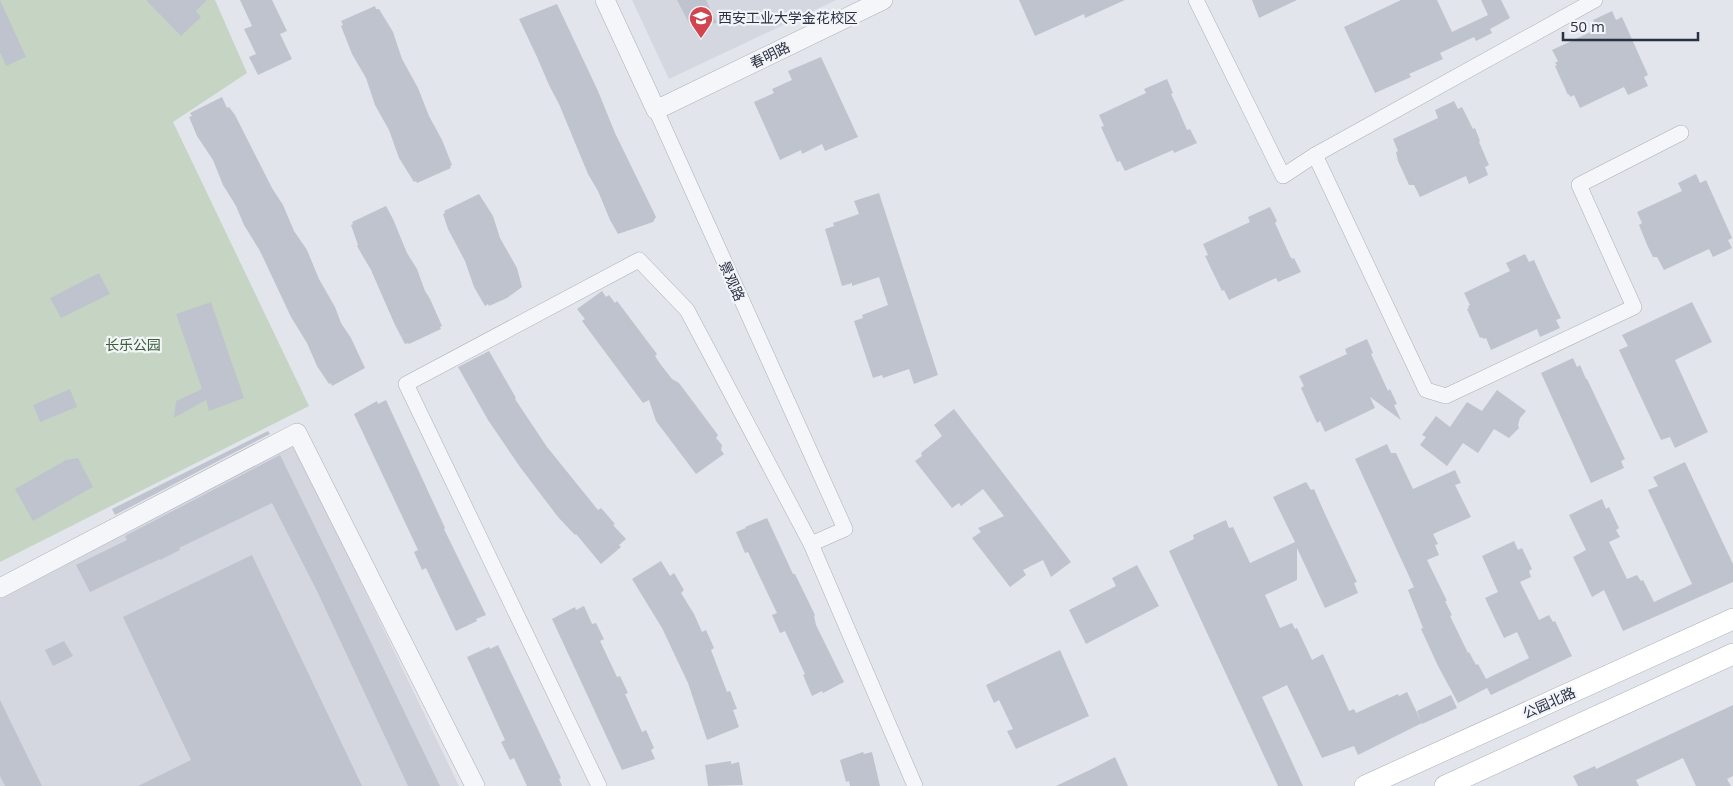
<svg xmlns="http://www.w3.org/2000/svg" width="1733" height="786" viewBox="0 0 1733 786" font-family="'Open Sans','Noto Sans SC',sans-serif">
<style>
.built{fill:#d4d7e0}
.green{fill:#c6d5c3}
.building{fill:#bfc3ce}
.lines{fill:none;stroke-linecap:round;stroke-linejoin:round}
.minor-casing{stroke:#abafb9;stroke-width:16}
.tertiary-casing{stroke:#abafb9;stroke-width:20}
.secondary-casing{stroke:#abafb9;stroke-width:22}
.minor{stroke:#f5f6f9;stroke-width:15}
.tertiary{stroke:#f5f6f9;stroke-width:19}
.secondary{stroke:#fff;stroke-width:21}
.labels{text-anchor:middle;stroke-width:4.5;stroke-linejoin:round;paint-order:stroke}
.poi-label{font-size:14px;fill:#2a3143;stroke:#f2f4f8;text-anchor:start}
.street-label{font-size:14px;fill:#2a3143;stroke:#f2f4f8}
.park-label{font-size:14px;fill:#3b5f37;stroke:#f2f4f8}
</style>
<rect width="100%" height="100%" fill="#e2e5eb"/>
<!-- built -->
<g class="built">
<path d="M632,0H836L669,79Z"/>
<path d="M289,433L459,786H0V584Z"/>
</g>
<!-- green -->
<path class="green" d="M0,0H215L247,73L173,122L309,406L0,562Z"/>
<!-- building -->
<g class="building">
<path d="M0,0L26,57L6,66L0,52Z"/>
<path d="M146,0H207L196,11L201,17L181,36Z"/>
<path d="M240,0H272L287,31L280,34L292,59L258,75L249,57L256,54L244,29L252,26Z"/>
<path d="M677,0H706L717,23L690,25Z"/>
<path d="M1019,0H1125L1085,18L1084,14L1035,36Z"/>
<path d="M1252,0H1297L1259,18Z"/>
<path d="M1401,0H1437L1452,32L1488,15L1481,0H1501L1510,18L1490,29L1492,33L1476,41L1474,37L1440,53L1443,59L1409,74L1411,77L1375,93L1344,27Z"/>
<path d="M557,4L598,91L615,133L656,217L653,222L618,234L610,220L598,191L588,174L559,104L549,85L537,57L519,19Z"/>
<path d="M375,6L376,9H379L393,32L402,59L418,88L429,116L442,140L452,165L450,166L451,168L417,183L416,181L414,182L399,158L389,130L375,105L366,78L352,54L341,26L343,25L341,21Z"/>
<path d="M1612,11L1616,20L1622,17L1648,75L1644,77L1648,86L1628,95L1624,87L1580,108L1574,95L1570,97L1569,94L1568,95L1555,66L1557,65L1555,63L1558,61L1552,50L1597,29L1593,20Z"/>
<path d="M821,57L858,137L825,151L822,144L802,154L801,150L780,160L754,102L774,93L772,89L792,80L788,71Z"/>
<path d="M1167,79L1173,93L1171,94L1178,109L1187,130L1190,129L1197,143L1174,153L1173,150L1125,171L1120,161L1117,162L1101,127L1104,126L1099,115L1146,93L1144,89Z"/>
<path d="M222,97L227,108L229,107L235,115L272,188L283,205L294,231L307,250L319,279L335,307L341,323L351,338L365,368L332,386L331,383L329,384L317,366L307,343L291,317L260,251L244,225L236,206L223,185L213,160L197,136L189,117L192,116L190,113Z"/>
<path d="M1454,101L1458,109L1462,107L1473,129L1475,128L1480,141L1479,142L1489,165L1485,167L1488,175L1469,184L1466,176L1420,197L1414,185H1409L1398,161L1396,152L1398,151L1393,139L1438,118L1435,110Z"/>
<path d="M1696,174L1700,183L1706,180L1732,238L1728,240L1732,248L1713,257L1709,249L1664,270L1657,257H1653L1648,247L1639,225L1642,223L1637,212L1682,191L1678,183Z"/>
<path d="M879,193L938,375L914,384L909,369L883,378L882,375L873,378L854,321L863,318L862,315L888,305L879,277L852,286V283L842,286L825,229L834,226L833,223L859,214L854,201Z"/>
<path d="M479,194L493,216L500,238L517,268L522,287L507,298L489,306L488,304L485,306L474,287L465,261L448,229L443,214L445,213L444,211Z"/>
<path d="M386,206L393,219L407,253L417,269L425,291L430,299L442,326L440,327L441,329L409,344L408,343L405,344L395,325L371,270L357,246L358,245L351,225L353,224L352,222Z"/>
<path d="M1270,207L1277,221L1275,223L1290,256L1292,259L1294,258L1301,272L1278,282L1276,278L1229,300L1224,290L1222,291L1205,256L1208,255L1203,244L1250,222L1248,217Z"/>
<path d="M1525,254L1529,262L1534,260L1547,289L1561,318L1556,320L1560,328L1540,337L1537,329L1491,350L1486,338L1483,339L1482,337L1480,338L1467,309L1469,308L1468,306L1470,305L1464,293L1510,271L1506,263Z"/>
<path d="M99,273L110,294L61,318L50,298Z"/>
<path d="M602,291L606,297L609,295L615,303L617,301L657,354L655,356L661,365L672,379L679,383L718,435L716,438L722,445L721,450L724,454L696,474L656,421L649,400L643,403L582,321L585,319L577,309Z"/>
<path d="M211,302L244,398L209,411L206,400L174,418L176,401L202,389L176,314Z"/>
<path d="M1692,302L1712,342L1675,360L1708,432L1675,448L1670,437L1661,440L1619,350L1628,346L1622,335Z"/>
<path d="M1367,339L1373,353L1371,354L1388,391L1390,389L1397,404L1394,405L1401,420L1370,397L1375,408L1325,432L1320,421L1317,423L1310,408L1301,388L1304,386L1299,376L1347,354L1345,349Z"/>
<path d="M489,351L516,398L515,399L547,447L598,510L601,508L615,524L613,525L626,539L619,545L621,547L601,564L576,534L575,535L558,517L520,467L488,420L458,367Z"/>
<path d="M1573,358L1577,367L1580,365L1586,379H1587L1625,459L1621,461L1624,468L1591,483L1541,373Z"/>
<path d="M70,389L77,407L40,422L33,405Z"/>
<path d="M1497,390L1526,411L1520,418L1518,425L1519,428L1509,438L1494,429L1478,453L1463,443L1447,466L1420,445L1426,437L1422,435L1436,416L1450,427L1467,402L1482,411Z"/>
<path d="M386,400L445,528L444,529L486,615L476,619L477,621L456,631L426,568L422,570L414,552L418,550L354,414L377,401L378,404Z"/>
<path d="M954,409L1071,562L1051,577L1043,560L1023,570L1026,575L1010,587L972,538L981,532L978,528L1004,516L983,489L961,506L959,503L952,508L915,461L922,456L921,453L942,436L934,425Z"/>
<path d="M268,431L270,434L115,515L112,509Z"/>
<path d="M1387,444L1391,453H1396L1413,489L1455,470L1461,483L1455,485L1471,517L1433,534L1438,544L1435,545L1439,555L1427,560L1447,601H1445L1452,615L1450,616L1468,653L1469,652L1476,665L1478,664L1486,679L1529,658L1517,632L1504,638L1485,598L1498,592L1482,556L1514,541L1518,550L1522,548L1532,569L1529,571L1531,577L1520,582L1539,620L1549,615L1553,622L1555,621L1572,656L1491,695L1487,688L1458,703L1438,666L1421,629L1423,628L1408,590L1414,587L1355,459Z"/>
<path d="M280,455L336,570L440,786H408L317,591L272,503L179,548L180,550L160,560V559L90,592L76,565L127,540L125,536Z"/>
<path d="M78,458L93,487L33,521L15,489L66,460Z"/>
<path d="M1685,462L1733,564V582L1623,631L1604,590L1592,597L1573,557L1586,550L1569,515L1602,499L1606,509L1609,507L1619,528L1616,530L1620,537L1609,542L1627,579L1637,575L1641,581L1643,580L1654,602L1692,584L1648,490L1658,486L1653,477Z"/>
<path d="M1306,482L1311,490L1314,489L1325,514L1357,582L1354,583L1358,593L1325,608L1297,548V580L1265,595L1280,628L1292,623L1295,629L1297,628L1312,660L1323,654L1349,711L1354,709L1356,713L1398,694L1399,696L1407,692L1422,723L1358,755L1354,746L1322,758L1287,685L1262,697L1303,786H1278L1169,551L1194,539L1193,535L1226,520L1229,528L1233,527L1250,563L1295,542L1273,497Z"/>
<path d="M767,518L793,574H795L815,615L814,616L816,625L844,682L823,693L822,691L812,696L803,675L805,674L785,631L780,633L772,615L777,613L748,552L745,553L736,532L746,528L745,527Z"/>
<path d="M252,555L362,786H138L191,760L123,617Z"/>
<path d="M661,561L670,576L674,573L684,590L681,593L694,614L702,632L706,630L714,648L711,650L727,692L730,691L737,709L733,710L739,727L707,740L688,683L662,628L632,579Z"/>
<path d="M1137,565L1159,606L1086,644L1069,610L1116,586L1112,578Z"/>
<path d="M584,606L592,624L596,623L604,639L600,641L617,677L620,676L628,693L625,694L642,732L646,730L654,748L651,750L655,759L622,770L552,619L575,607L576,610Z"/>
<path d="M64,641L73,656L53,666L45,650Z"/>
<path d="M498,645L561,778L559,779L562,786H527L514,758L510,760L501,742L505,740L467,657L489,647L490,649Z"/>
<path d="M1060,650L1089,716L1016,749L1007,731L1013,729L999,700L994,703L986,685Z"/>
<path d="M1451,695L1457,708L1422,724L1417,711Z"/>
<path d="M0,700L42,786H5L0,776Z"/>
<path d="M1733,705V776L1727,779L1731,786H1696L1683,758L1636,780L1639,786H1578L1573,776L1595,766L1596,769Z"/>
<path d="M863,752L864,754L872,752L880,786H850L849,781L846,782L840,760Z"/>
<path d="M1115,757L1128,786H1056L1094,768Z"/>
<path d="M731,761V764L739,762L743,785L708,786L705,765Z"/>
</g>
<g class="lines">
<!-- minor casing -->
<g class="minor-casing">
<g id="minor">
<path d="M1196,0L1283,176L1315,155L1595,0"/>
<path d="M656,110L845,529L811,544"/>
<path d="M1315,155L1426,390L1446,396L1634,307L1579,185L1681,133"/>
<path d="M599,786L406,384L639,260L687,310L811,544L915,786"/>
</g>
</g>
<!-- tertiary casing -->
<g class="tertiary-casing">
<g id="tertiary">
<path d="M605,0L656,110L883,0"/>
<path d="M0,588L297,433L475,786"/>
</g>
</g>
<!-- secondary casing -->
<g class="secondary-casing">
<g id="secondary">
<path d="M1365,786L1733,619"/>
<path d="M1445,786L1733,654"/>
</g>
</g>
<!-- minor -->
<use href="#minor" class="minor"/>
<!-- tertiary -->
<use href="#tertiary" class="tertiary"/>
<!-- secondary -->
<use href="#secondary" class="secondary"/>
</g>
<!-- icons -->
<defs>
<g id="university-pin" transform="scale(1.25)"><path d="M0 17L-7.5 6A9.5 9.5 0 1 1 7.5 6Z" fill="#d1464e" stroke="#f2f4f8"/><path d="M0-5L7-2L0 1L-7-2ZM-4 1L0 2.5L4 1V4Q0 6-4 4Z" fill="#fff"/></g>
</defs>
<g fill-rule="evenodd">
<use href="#university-pin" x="701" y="18"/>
</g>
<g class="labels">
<!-- poi labels -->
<g class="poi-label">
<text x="718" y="23">西安工业大学金花校区</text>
</g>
<!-- street labels -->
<g class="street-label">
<text transform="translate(770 55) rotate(-26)" y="5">春明路</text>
<text transform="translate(732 281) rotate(66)" y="5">景观路</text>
<text transform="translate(1549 703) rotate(-24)" y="5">公园北路</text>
</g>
<!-- park labels -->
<g class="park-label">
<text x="133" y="350">长乐公园</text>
</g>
</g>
<!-- scale -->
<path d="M1563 32v8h135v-8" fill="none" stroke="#2a3143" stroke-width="2.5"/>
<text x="1570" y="32" font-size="15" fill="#2a3143" stroke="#f2f4f8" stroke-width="4" paint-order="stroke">50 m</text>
</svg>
